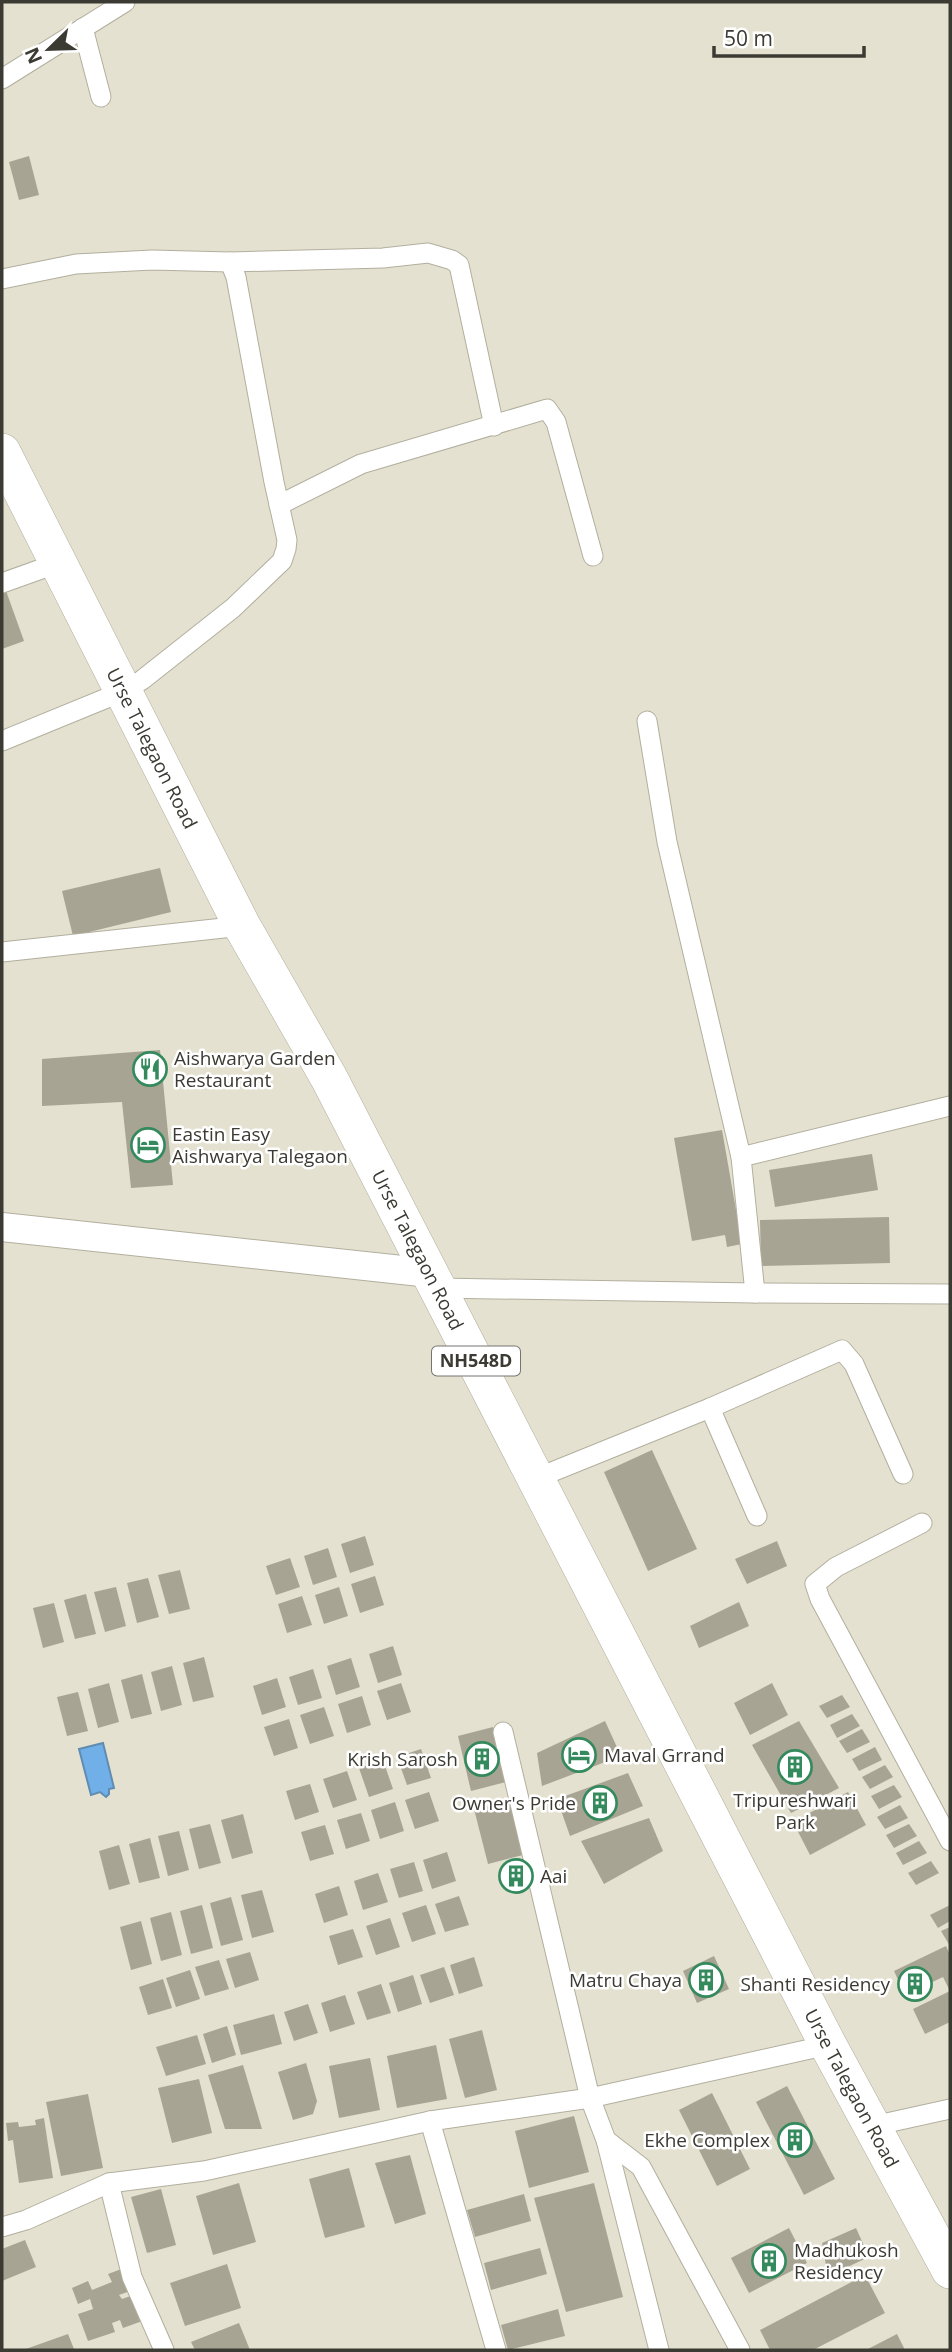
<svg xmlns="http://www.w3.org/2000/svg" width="952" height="2352" viewBox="0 0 952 2352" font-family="'Open Sans',sans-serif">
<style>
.water{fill:#70afe8;stroke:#608cb2;stroke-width:2}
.building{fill:#a8a494}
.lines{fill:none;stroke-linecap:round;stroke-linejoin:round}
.street-casing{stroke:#b2af9e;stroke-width:21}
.secondary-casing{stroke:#b2af9e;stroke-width:30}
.highway-casing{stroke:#b2af9e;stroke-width:38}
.street{stroke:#fff;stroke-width:19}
.secondary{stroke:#fff;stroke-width:28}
.highway{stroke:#fff;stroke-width:37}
.labels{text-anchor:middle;stroke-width:5;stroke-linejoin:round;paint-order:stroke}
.shield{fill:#fff;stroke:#767570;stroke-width:2}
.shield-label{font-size:18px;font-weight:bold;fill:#3b3a33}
.street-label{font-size:19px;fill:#3b3a33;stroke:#fff}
.poi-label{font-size:19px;fill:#3b3a33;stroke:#fff;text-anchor:start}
</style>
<rect width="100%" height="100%" fill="#e4e1d0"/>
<!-- water -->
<path class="water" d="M103,1743L114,1788L109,1789V1794L106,1797L100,1792L91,1795L79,1749Z"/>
<!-- building -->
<g class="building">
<path d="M29,156L39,195L19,200L9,162Z"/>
<path d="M5,588L24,641L2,649V589Z"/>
<path d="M160,868L171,912L73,936L62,891Z"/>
<path d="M160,1050L173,1185L131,1188L122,1102L42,1106V1059Z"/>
<path d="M722,1130L742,1244L727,1247L725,1235L692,1241L674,1138Z"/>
<path d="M872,1154L878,1190L775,1207L769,1170Z"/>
<path d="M889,1217L890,1263L761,1266L760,1220Z"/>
<path d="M652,1450L697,1549L648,1571L604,1472Z"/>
<path d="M365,1536L374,1565L350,1573L341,1544Z"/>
<path d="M777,1541L787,1566L747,1584L735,1559Z"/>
<path d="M328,1548L337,1577L313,1585L304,1556Z"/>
<path d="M290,1558L300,1587L276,1595L266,1566Z"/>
<path d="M180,1570L190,1609L169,1614L158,1575Z"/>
<path d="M375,1576L384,1605L360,1613L351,1584Z"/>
<path d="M148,1578L159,1617L137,1623L127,1583Z"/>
<path d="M116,1587L126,1626L105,1632L94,1592Z"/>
<path d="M339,1587L348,1616L324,1624L315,1595Z"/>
<path d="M86,1594L96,1634L75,1639L64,1600Z"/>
<path d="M302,1596L312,1625L287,1633L278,1604Z"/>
<path d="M739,1602L749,1626L699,1648L690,1626Z"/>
<path d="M54,1603L64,1642L43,1648L33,1608Z"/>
<path d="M393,1646L402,1675L378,1683L369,1654Z"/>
<path d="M204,1657L214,1697L193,1702L183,1663Z"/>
<path d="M351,1658L360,1687L336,1695L327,1666Z"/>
<path d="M172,1666L182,1705L161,1711L151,1672Z"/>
<path d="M313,1669L322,1698L298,1705L289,1677Z"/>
<path d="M142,1674L152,1714L131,1719L121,1680Z"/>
<path d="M277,1678L286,1707L262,1715L253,1686Z"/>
<path d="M109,1683L119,1722L98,1728L88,1689Z"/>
<path d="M401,1683L411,1712L387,1720L377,1691Z"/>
<path d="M772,1683L788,1715L750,1735L734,1703Z"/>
<path d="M78,1692L88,1731L67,1736L57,1697Z"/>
<path d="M842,1695L850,1707L827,1718L819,1706Z"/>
<path d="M362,1696L371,1725L347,1733L338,1704Z"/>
<path d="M324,1707L334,1736L310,1744L300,1715Z"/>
<path d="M852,1714L860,1726L837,1738L830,1725Z"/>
<path d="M289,1719L298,1748L274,1756L264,1727Z"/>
<path d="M605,1721L621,1756L542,1786L537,1753Z"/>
<path d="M799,1721L839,1788L791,1813L752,1745Z"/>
<path d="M493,1727L506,1782L471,1791L458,1736Z"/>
<path d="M862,1729L870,1742L847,1753L839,1741Z"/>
<path d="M875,1747L882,1760L859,1771L852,1759Z"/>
<path d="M421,1749L431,1778L407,1785L397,1757Z"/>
<path d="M383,1760L393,1789L369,1797L359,1768Z"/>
<path d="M885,1765L893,1777L870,1789L862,1777Z"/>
<path d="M347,1771L357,1800L333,1808L323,1779Z"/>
<path d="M628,1773L643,1806L570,1836L557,1799Z"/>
<path d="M310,1784L319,1812L295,1820L286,1791Z"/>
<path d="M894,1785L902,1797L879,1809L871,1796Z"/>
<path d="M429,1792L439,1821L415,1829L405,1800Z"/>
<path d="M848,1792L866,1825L810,1855L793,1822Z"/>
<path d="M510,1800L523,1855L488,1864L474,1809Z"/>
<path d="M395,1802L404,1831L380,1839L371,1810Z"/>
<path d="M900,1805L908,1818L885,1829L877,1817Z"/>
<path d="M361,1813L370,1841L346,1849L337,1820Z"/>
<path d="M243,1814L253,1853L232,1859L221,1820Z"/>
<path d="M649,1818L663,1851L604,1884L581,1841Z"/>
<path d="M210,1824L221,1863L199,1869L189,1829Z"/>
<path d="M909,1824L917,1836L894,1848L886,1835Z"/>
<path d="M325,1825L334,1854L310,1861L301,1832Z"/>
<path d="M179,1831L189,1870L168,1876L158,1836Z"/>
<path d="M150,1838L160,1878L139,1883L129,1844Z"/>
<path d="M919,1841L927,1853L903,1865L896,1853Z"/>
<path d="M119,1845L130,1884L109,1890L99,1851Z"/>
<path d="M447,1852L456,1881L432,1889L423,1860Z"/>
<path d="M931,1861L939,1873L916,1885L908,1873Z"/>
<path d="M414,1862L423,1891L399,1898L390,1869Z"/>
<path d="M524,1863L530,1884L508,1890L503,1868Z"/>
<path d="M378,1873L388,1902L363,1910L354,1881Z"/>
<path d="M339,1886L348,1915L324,1923L315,1894Z"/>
<path d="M262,1890L274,1932L252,1938L241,1895Z"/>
<path d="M459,1896L469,1925L445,1932L435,1904Z"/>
<path d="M231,1897L243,1940L221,1946L210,1903Z"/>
<path d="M202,1905L213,1948L191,1954L180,1911Z"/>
<path d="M426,1905L436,1934L412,1942L402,1913Z"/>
<path d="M950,1905V1921L938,1928L930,1915Z"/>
<path d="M171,1912L182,1955L161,1961L150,1918Z"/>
<path d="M390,1918L400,1947L376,1955L366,1926Z"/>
<path d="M141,1921L152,1964L131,1970L120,1927Z"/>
<path d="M950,1927V1946L941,1931Z"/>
<path d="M353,1929L363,1957L338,1965L329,1936Z"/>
<path d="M946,1946L950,1955V2022L925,2034L913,2009L950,1991L943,1977L905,1995L894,1971Z"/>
<path d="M250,1952L259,1980L235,1988L226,1959Z"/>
<path d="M714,1956L729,1989L697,2003L683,1971Z"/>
<path d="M474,1957L483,1986L459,1994L450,1965Z"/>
<path d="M219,1960L229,1989L205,1996L195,1967Z"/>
<path d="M444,1967L454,1995L430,2003L420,1975Z"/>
<path d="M190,1970L200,1999L176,2007L166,1978Z"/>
<path d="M413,1975L422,2004L398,2012L389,1983Z"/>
<path d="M163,1979L172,2008L148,2015L139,1987Z"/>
<path d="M381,1984L391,2013L367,2020L357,1992Z"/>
<path d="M345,1995L355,2024L330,2032L321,2003Z"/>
<path d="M308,2004L318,2033L294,2041L284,2012Z"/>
<path d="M274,2014L282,2044L241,2055L233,2025Z"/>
<path d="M227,2026L236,2055L212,2063L203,2034Z"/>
<path d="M482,2030L497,2090L465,2098L449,2039Z"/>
<path d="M197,2035L206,2064L166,2076L156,2047Z"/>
<path d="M436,2045L447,2099L397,2108L387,2056Z"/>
<path d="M370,2058L380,2110L339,2118L329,2066Z"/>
<path d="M306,2063L317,2101L313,2114L293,2120L278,2072Z"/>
<path d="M243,2065L262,2129H225L208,2075Z"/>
<path d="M199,2079L212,2133L172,2143L158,2088Z"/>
<path d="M787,2086L835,2179L804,2195L756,2102Z"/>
<path d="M712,2093L750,2169L717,2186L679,2110Z"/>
<path d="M88,2094L103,2168L61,2176L46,2102Z"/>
<path d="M574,2116L589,2172L529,2188L515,2131Z"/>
<path d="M44,2118L53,2178L19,2183L13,2140L8,2141L6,2123L18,2122L19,2127L36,2125L35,2120Z"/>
<path d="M410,2155L426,2214L395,2224L375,2163Z"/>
<path d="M349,2168L365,2227L325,2238L309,2179Z"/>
<path d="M239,2183L256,2242L213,2255L196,2196Z"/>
<path d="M594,2183L623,2297L566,2312L534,2198Z"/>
<path d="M161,2189L176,2245L147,2253L131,2197Z"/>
<path d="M524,2194L531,2221L475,2237L467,2210Z"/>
<path d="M789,2228L807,2263L749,2293L731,2258Z"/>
<path d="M856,2228L869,2257L828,2276L822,2243Z"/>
<path d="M25,2240L36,2267L2,2281V2249Z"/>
<path d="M540,2248L547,2274L491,2290L484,2263Z"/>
<path d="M227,2264L241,2308L185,2326L170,2283Z"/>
<path d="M124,2268L133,2290L119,2295L122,2299L136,2294L145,2320L123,2328L120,2320L112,2323L115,2332L88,2341L78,2314L93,2309L90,2299L78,2304L72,2288L88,2281L92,2290L112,2282L108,2274Z"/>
<path d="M865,2275L885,2313L813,2350H770L760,2330Z"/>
<path d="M558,2309L565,2336L508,2350L501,2325Z"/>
<path d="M239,2323L250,2350H195L191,2342Z"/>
<path d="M68,2334L74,2349L23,2350Z"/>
<path d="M897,2334L905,2350H866Z"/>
</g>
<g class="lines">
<!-- street casing -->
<g class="street-casing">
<g id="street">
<path d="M83,28L101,97"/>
<path d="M2,79L125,2"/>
<path d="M2,279L76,264L152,260L230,262L383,258L428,253L452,260L459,265L494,426"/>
<path d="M279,505L361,464L547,409L556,422L593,556"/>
<path d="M2,583L58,563"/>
<path d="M647,721L667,842L741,1157L755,1293"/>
<path d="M2,741L124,691L142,680L233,608L282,561L286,549L287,540L274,482L236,277L230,262"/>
<path d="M2,952L242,926"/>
<path d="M741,1157L950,1106"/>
<path d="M437,1288L755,1293L950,1294"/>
<path d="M537,1478L710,1408"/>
<path d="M757,1516L710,1408L842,1350L854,1364L903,1474"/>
<path d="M922,1523L836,1567L815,1584L820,1599L950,1841"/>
<path d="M503,1732L590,2098L606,2140L659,2350"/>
<path d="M430,2121L496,2350"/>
<path d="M873,2126L950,2109"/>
<path d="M606,2140L641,2167L740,2350"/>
<path d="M109,2183L132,2277L164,2350"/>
<path d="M2,2227L26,2220L109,2183L204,2171L430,2121L590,2098L828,2045"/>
</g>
</g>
<!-- secondary casing -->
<g class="secondary-casing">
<path id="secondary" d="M2,1227L430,1273"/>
</g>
<!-- highway casing -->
<g class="highway-casing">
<g id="highway">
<path id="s1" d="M2,452L242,926L329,1078L828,2045L950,2270"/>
</g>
</g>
<!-- street -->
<use href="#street" class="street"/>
<!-- secondary -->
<use href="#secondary" class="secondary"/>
<!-- highway -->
<use href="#highway" class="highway"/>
</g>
<!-- icons -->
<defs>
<g id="restaurant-ring" transform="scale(1.75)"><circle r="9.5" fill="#fff" stroke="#34895d" stroke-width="1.5"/><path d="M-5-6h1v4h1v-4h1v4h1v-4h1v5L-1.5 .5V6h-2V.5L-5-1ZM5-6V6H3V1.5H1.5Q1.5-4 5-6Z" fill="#34895d"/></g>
<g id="hotel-ring" transform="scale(1.75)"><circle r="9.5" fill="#fff" stroke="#34895d" stroke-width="1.5"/><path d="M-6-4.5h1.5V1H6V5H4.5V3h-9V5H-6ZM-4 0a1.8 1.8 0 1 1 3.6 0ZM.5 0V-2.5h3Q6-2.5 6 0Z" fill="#34895d"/></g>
<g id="building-ring" transform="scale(1.75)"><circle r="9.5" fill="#fff" stroke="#34895d" stroke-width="1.5"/><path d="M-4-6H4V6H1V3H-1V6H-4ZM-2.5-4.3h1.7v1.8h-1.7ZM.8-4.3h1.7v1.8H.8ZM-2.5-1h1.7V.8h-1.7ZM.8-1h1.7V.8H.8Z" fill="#34895d"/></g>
</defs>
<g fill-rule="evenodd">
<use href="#restaurant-ring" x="150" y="1069"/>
<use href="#hotel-ring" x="148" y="1145"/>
<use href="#hotel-ring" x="579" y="1755"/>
<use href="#building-ring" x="482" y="1759"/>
<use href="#building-ring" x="795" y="1767"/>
<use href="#building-ring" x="600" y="1803"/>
<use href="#building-ring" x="516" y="1876"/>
<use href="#building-ring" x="706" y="1980"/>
<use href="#building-ring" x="915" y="1984"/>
<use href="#building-ring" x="795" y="2140"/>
<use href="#building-ring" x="769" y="2261"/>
</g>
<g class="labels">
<!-- shield labels -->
<rect class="shield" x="432" y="1346.5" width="88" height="29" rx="5"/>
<g class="shield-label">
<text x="476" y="1367">NH548D</text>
</g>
<!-- street labels -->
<g class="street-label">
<text dy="7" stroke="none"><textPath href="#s1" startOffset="332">Urse Talegaon Road</textPath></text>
<text dy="7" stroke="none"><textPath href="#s1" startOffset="900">Urse Talegaon Road</textPath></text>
<text dy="7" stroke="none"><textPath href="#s1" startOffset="1844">Urse Talegaon Road</textPath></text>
</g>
<!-- poi labels -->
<g class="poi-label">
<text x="174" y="1065">Aishwarya Garden<tspan x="174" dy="22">Restaurant</tspan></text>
<text x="172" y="1141">Eastin Easy<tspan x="172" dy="22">Aishwarya Talegaon</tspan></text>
<text x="604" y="1762">Maval Grrand</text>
<text x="458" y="1766" text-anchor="end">Krish Sarosh</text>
<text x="795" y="1807" text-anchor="middle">Tripureshwari<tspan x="795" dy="22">Park</tspan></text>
<text x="576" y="1810" text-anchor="end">Owner's Pride</text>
<text x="540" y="1883">Aai</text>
<text x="682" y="1987" text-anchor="end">Matru Chaya</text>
<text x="890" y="1991" text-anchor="end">Shanti Residency</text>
<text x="770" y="2147" text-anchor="end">Ekhe Complex</text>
<text x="794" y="2257">Madhukosh<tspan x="794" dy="22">Residency</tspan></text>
</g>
</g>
<!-- border -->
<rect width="952" height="2352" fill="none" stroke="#3b3a33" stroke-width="7"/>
<!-- north arrow -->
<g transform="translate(49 49) rotate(247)" stroke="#ffffff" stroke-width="5" paint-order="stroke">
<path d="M0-5L12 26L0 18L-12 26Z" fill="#3b3a33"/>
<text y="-10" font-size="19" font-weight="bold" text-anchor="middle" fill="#3b3a33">N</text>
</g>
<!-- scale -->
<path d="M714 46v10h150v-10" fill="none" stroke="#3b3a33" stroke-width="3.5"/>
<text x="724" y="46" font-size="21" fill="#3b3a33" stroke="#ffffff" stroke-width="5" paint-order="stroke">50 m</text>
</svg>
